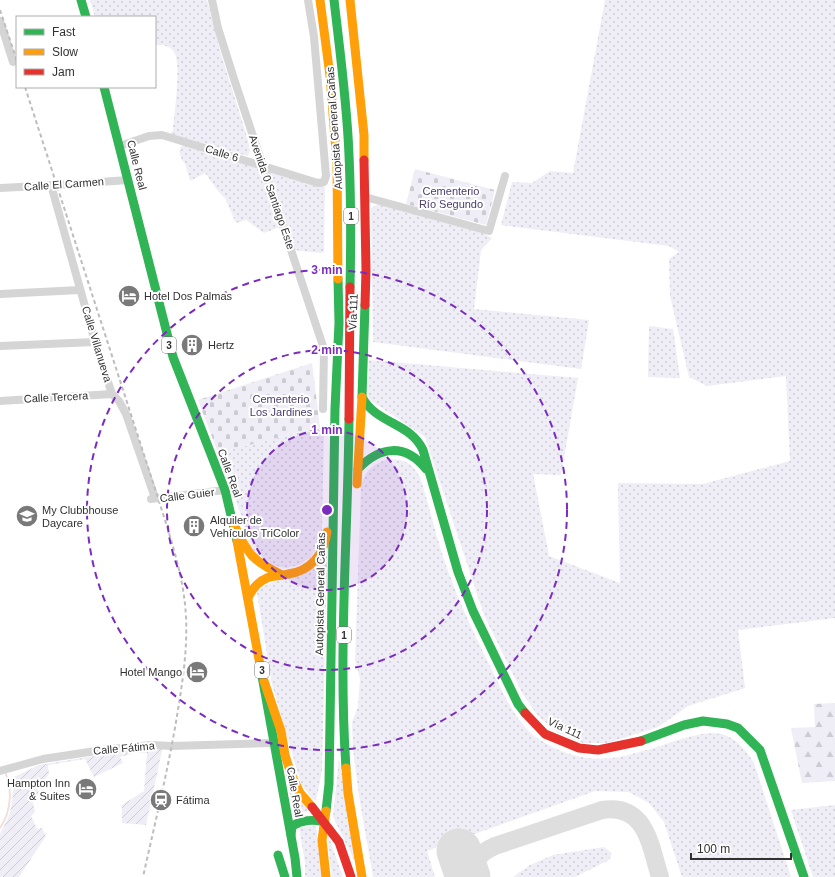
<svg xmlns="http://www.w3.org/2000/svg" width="835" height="877" viewBox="0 0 835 877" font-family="Arial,sans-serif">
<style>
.grass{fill:url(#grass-dots)}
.forest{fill:url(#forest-firs)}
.cemetery{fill:url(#cemetery-stones)}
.garden{fill:url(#garden-furrows)}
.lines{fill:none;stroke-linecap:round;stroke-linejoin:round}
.stream{stroke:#f2dedb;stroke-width:2}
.taxiway{stroke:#dedede;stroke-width:18}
.runway{stroke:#dedede;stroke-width:45}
.street{stroke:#d5d5d5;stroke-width:8}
.fast{stroke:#30b455;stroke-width:9}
.slow{stroke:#ff9f0a;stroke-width:9}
.jam{stroke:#e5322d;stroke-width:9}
.rail{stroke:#bdbdbd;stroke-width:2;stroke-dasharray:4 3;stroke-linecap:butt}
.ring{fill:none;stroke:#7b2cbf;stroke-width:2;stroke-dasharray:7 5}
.labels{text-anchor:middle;stroke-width:4;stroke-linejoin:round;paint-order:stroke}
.shield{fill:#fff;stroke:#6f6f6f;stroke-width:1}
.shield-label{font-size:10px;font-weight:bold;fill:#313131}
.street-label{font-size:11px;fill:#313131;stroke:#fff}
.park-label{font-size:11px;fill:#4a3c6e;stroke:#fff}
.poi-label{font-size:11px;fill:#313131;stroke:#fff;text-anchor:start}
.centre{fill:#7b2cbf;stroke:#fff;stroke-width:2}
.ring-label{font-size:12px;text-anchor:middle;font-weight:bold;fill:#7b2cbf;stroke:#fff;stroke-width:4;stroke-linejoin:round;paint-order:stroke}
</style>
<defs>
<pattern id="grass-dots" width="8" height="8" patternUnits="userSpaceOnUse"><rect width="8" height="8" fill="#efedf6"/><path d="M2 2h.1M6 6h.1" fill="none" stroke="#cdccd3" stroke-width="1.8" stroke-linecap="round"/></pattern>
<pattern id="forest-firs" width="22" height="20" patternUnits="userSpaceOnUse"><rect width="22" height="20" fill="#efedf6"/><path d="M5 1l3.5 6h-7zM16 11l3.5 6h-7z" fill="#cdccd3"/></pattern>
<pattern id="cemetery-stones" width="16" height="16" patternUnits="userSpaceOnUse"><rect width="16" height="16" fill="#efedf6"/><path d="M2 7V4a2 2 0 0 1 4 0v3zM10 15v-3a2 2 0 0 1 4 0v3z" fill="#cdccd3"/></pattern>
<pattern id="garden-furrows" width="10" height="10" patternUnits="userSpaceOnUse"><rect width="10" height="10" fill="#efedf6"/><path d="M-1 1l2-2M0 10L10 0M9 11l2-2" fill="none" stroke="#cdccd3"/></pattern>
</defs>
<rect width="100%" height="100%" fill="#fff"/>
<!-- grass -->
<g class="grass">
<path d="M90,0H207L221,54L248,140L250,151L248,156L170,134L173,130C174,114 182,65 174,52C170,45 162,45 155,45V17H95Z"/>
<path d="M605,0H835V618L738,630L745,688L688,706L658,727L608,743H583L557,732L538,716L522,693L484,615L425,437L367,398L369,360L578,378L561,475L533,474L549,556L620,583L618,483L703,484L790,461L786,376L707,386L689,377L670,296L669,259L679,252L669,246L501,225L512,182L532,183L550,171L573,173Z"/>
<path d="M182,145L256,167L259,170L280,227L264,233L246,220L236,223L225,198L218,191L205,173L190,181L185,163L182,160L179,151Z"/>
<path d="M267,169L325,187L324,252L321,253L294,250Z"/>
<path d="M379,204L483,233L492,238L481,250L474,309L589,320L581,369L373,342L371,208Z"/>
<path d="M649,326L673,329L680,378L648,377Z"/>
<path d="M324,426L322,528L320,541L311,557L299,565L286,568L271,565L249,546L242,518L218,453Z"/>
<path d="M388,459C404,459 412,463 420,477C430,508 437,541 448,571C460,604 475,636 491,668C502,691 513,717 533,735C536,738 541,740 545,743C571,758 595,762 624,756C641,752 658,747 675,741C712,730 731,726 754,763L791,877H682L664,822L649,803L629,792L595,791L427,851L435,877H373L359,796L353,750L352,722L358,707L360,678L355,661L361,488C365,471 371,465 388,459Z"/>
<path d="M327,556L322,771L316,801L312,799L301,784L272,684L257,593L258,589Z"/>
<path d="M339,758L358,868L333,817Z"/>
<path d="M288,785L309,811L294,814Z"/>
<path d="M835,805V877H813L791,810Z"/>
<path d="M316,826L322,877H305V863L299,827Z"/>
<path d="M327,832L343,877H332Z"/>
<path d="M604,847L612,853L609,860L575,877H513L530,865L553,855Z"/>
</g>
<!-- forest -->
<path class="forest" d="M835,703V781L802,783L791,728L815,727L814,704Z"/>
<!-- cemetery -->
<g class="cemetery">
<path d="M415,169L495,190L486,225L406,204Z"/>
<path d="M312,363L320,427L218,453L198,400Z"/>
</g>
<!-- garden -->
<path class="garden" d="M163,746L146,825L122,823V805L144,791L147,753H134L120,757L123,763L94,777L85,759L48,765L49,774L37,788L39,793L33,803L35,812L31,816L37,829L42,828L46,836L19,877H0V834L9,816L12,802L14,777L39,765L150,747Z"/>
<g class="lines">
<!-- stream -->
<path class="stream" d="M0,828C11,812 13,790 5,772"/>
<!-- taxiway -->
<path class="taxiway" d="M471,877C475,860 479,853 495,846L602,810C646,803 650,845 660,877"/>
<!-- runway -->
<path class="runway" d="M459,851L468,877"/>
<!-- street -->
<g class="street">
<path d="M212,0L218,28L234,79L324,349L323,409"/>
<path d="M0,21L13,62"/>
<path d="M120,146L149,136L162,135L318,183L324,182L326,176L314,37L308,0"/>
<path d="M51,185L95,342L112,394L119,401L126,414L155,498"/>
<path d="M0,188L58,185L128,180"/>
<path d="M365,197L489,231L505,176"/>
<path d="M0,294L80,290"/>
<path d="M0,346L95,342"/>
<path d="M0,401L112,394"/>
<path d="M151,499L225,490"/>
<path d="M0,771L43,759L102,750L151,745L172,746L274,743"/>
</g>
<!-- fast -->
<g class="fast">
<path d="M81,0L86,17"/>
<path d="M334,0C340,52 347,103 349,155C351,199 351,243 350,287"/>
<path d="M104,87L173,357L225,490L237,541"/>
<path d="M365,305L362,397C376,424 410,422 423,450L458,572L473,611L518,704L525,713"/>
<path d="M358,469C380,446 405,443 426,469"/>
<path d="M260,665L295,858L297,877"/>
<path d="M641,741L684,725L703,721L727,724L738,728L760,750L804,877"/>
<path d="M346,768C338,652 348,535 349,419"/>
<path d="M326,811L329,784L335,409L339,323L338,279"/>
<path d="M291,835L292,826C303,820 312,819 324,822"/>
<path d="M278,855L285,877"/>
</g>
<!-- slow -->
<g class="slow">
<path d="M320,0L330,76L337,164L338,279"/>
<path d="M350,0L364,135V160"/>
<path d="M357,484L362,397"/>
<path d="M234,524C247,553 252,561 282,575"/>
<path d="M237,541L260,665"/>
<path d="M248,598C252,589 257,582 267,578C273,575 281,576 288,574C311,571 324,554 327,532"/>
<path d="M264,681L281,731L285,755L291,774L300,793L312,807"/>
<path d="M346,768L348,793L362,877"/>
<path d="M326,811L322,840L326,877"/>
</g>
<!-- jam -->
<g class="jam">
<path d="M364,160L366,270L365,305"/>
<path d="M349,419L350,287"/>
<path d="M525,713L545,734L579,748L598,750L641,741"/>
<path d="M312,807L339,842L351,877"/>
</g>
<!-- rail -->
<g class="rail">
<path d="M0,10L17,61"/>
<path d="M25,87L158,498C169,533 181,568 185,604C189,642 183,679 177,716C168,770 155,823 143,877"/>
</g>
</g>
<!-- distance rings -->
<circle cx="327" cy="510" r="80" fill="#7b2cbf" fill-opacity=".12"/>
<g class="ring">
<circle cx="327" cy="510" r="80"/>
<circle cx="327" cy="510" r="160"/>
<circle cx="327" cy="510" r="240"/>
</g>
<!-- icons -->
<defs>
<g id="hotel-disc" transform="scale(1.15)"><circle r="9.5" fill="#797979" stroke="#fff"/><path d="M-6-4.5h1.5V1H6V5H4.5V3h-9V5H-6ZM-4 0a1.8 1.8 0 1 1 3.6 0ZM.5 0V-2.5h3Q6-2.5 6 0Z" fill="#fff"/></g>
<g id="building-disc" transform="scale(1.15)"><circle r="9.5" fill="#797979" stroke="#fff"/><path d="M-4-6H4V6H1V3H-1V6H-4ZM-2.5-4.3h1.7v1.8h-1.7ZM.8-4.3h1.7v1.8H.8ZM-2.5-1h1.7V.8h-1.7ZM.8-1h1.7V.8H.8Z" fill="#fff"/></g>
<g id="school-disc" transform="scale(1.15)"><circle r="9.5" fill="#797979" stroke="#fff"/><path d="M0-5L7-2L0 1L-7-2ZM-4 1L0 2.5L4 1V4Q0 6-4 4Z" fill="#fff"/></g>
<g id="station-disc" transform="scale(1.15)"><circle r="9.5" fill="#797979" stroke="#fff"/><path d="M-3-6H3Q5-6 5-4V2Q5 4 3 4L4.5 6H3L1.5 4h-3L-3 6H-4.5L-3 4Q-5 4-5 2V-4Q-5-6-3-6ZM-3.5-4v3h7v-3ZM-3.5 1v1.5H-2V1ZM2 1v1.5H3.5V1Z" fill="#fff"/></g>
</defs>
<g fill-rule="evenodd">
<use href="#hotel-disc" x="129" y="296"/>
<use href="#building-disc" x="192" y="345"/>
<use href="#school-disc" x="27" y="516"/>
<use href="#building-disc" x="194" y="526"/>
<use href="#hotel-disc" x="197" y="672"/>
<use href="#hotel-disc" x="86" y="789"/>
<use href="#station-disc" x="161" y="800"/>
</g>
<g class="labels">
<!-- shield labels -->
<g class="shield">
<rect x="344" y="208" width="14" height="16" rx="3"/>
<rect x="162" y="337" width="14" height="16" rx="3"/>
<rect x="337" y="627" width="14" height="16" rx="3"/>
<rect x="255" y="662" width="14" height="16" rx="3"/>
</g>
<g class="shield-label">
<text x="351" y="220">1</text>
<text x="169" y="349">3</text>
<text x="344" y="639">1</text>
<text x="262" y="674">3</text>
</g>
<!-- street labels -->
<g class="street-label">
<text transform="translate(334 128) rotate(-94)" y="4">Autopista General Cañas</text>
<text transform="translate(222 153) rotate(17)" y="4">Calle 6</text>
<text transform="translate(137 165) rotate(76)" y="4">Calle Real</text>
<text transform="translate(64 184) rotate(-4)" y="4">Calle El Carmen</text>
<text transform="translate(272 192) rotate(71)" y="4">Avenida 0 Santiago Este</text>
<text transform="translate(353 312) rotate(-88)" y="4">Vía 111</text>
<text transform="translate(97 344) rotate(73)" y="4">Calle Villanueva</text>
<text transform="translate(56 397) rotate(-3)" y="4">Calle Tercera</text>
<text transform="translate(230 473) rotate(70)" y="4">Calle Real</text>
<text transform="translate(187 495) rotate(-7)" y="4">Calle Guier</text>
<text transform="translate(320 594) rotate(-89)" y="4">Autopista General Cañas</text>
<text transform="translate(565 728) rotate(25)" y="4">Vía 111</text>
<text transform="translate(124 748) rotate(-5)" y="4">Calle Fátima</text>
<text transform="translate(295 792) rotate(80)" y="4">Calle Real</text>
</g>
<!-- park labels -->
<g class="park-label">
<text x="451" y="195">Cementerio<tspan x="451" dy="13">Río Segundo</tspan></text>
<text x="281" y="403">Cementerio<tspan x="281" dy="13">Los Jardines</tspan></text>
</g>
<!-- poi labels -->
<g class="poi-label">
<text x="144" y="300">Hotel Dos Palmas</text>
<text x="208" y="349">Hertz</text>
<text x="42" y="514">My Clubbhouse<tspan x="42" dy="13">Daycare</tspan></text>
<text x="210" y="524">Alquiler de<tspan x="210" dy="13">Vehículos TriColor</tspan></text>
<text x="182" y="676" text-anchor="end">Hotel Mango</text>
<text x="70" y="787" text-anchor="end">Hampton Inn<tspan x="70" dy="13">&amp; Suites</tspan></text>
<text x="176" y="804">Fátima</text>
</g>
</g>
<circle cx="327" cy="510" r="6" class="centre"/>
<g class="ring-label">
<text x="327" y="274">3 min</text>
<text x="327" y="354">2 min</text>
<text x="327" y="434">1 min</text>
</g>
<!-- legend -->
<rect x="16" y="16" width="140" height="72" fill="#ffffff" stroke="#adadad"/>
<rect x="24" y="29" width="20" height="6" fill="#30b455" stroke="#adadad"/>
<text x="52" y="36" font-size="12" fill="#313131">Fast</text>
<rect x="24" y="49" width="20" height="6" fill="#ff9f0a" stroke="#adadad"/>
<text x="52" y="56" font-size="12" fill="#313131">Slow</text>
<rect x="24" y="69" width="20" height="6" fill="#e5322d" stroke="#adadad"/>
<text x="52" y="76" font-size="12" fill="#313131">Jam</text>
<!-- scale -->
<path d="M691 853v6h100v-6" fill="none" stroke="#313131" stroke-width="2"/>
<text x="697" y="853" font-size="12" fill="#313131" stroke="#ffffff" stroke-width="3" paint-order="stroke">100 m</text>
</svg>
